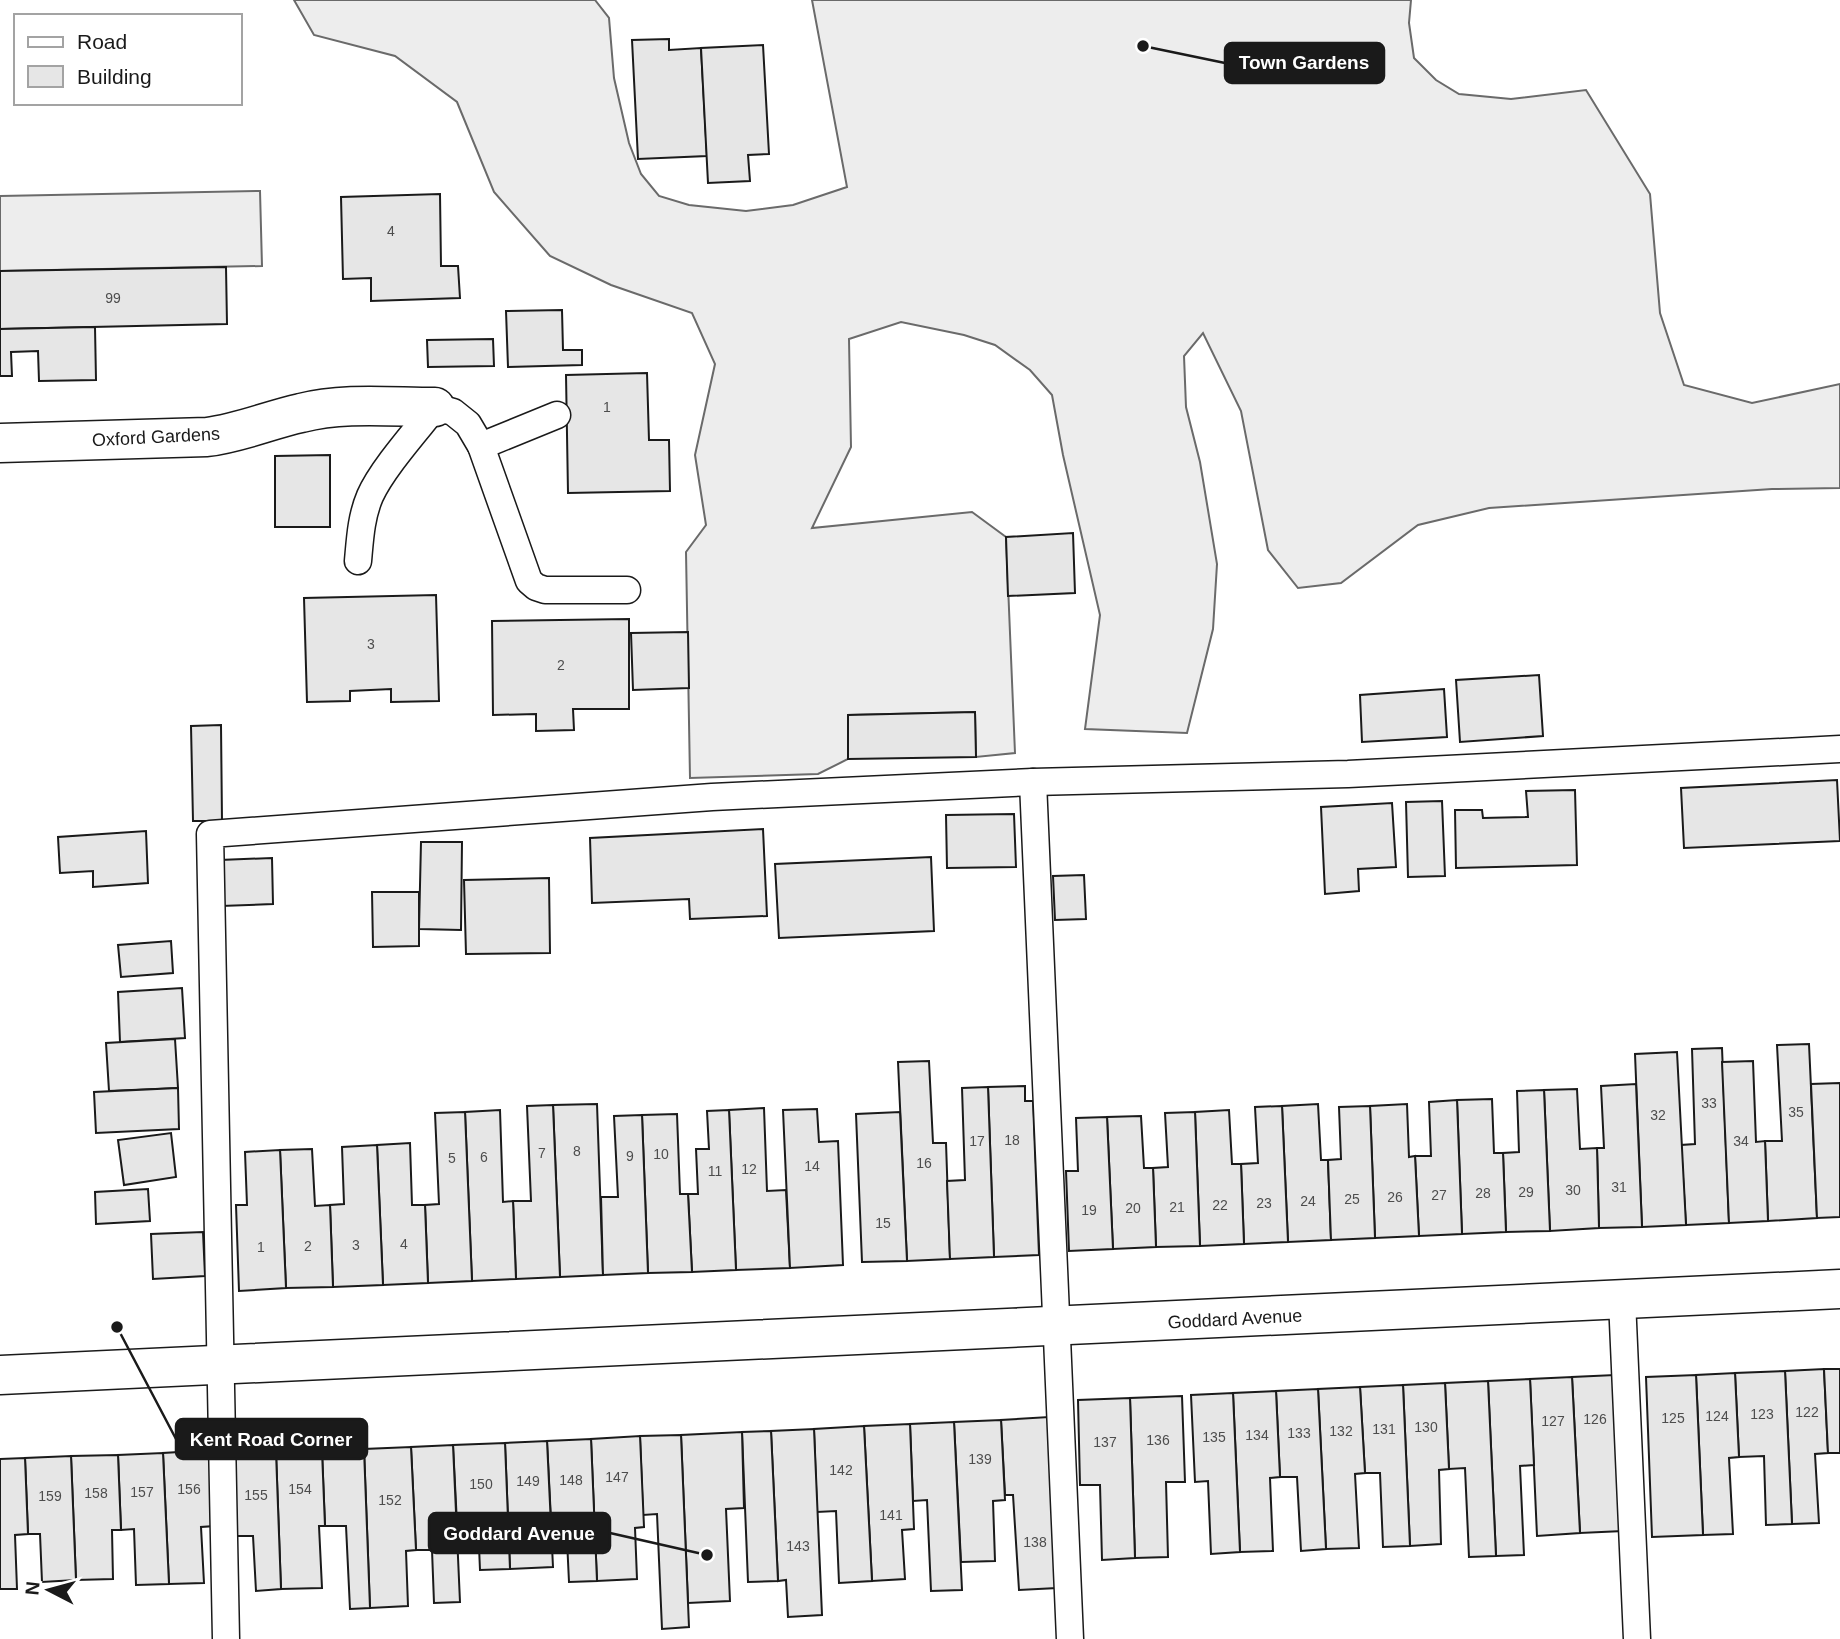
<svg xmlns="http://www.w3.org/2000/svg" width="1840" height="1639" viewBox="0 0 1840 1639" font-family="Arial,sans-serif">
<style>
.built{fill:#ededed;stroke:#6a6a6a;stroke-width:2}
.building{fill:#e6e6e6;stroke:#1a1a1a;stroke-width:2}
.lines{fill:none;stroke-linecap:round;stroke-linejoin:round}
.service-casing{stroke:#1a1a1a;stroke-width:29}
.minor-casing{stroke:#1a1a1a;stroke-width:41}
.service{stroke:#fff;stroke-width:26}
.minor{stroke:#fff;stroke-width:38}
.labels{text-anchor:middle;stroke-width:5;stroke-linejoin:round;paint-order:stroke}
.number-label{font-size:14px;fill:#4d4d4d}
.street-label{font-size:18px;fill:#1a1a1a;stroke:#fff}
.leader{fill:none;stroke:#1a1a1a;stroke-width:2.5}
.callout-dot{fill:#1a1a1a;stroke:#fff;stroke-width:2.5}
.callout{fill:#1a1a1a;stroke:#1a1a1a;stroke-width:2.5}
.callout-label{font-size:19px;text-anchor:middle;font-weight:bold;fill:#fff}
</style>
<rect width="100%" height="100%" fill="#fff"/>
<!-- built -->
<g class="built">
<path d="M294,0H595L609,18L614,78L629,143L641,174L659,196L689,205L746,211L793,205L847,187L812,0H1411L1409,23L1414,58L1436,80L1459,94L1511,99L1586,90L1650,194L1660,313L1684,385L1752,403L1840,384V488L1772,489L1489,508L1418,525L1341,583L1298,588L1268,550L1241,411L1203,333L1184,356L1186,407L1200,462L1217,564L1213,629L1187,733L1085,729L1100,615L1063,455L1052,395L1030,370L995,345L964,335L901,322L849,339L851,447L812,528L972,512L1006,537L1015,753L976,757L975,712L848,715V759L818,774L690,778L686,552L706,525L695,455L715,364L692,313L611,285L550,256L494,192L457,102L395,56L314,35Z"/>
<path d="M260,191L262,266L0,271V196Z"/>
</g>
<!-- building -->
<g class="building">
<path d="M669,39V50L701,48L707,156L638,159L632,40Z"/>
<path d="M763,45L769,154L748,155L750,181L708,183L701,48Z"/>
<path d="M440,194L441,266H458L460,298L371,301V278L343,279L341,197Z"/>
<path d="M226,267L227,324L0,329V271Z"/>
<path d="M562,310L563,350H582V365L508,367L506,311Z"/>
<path d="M95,327L96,380L39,381L38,351L11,352L12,376H0V329Z"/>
<path d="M493,339L494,366L428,367L427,340Z"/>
<path d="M647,373L649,440H669L670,491L568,493L566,375Z"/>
<path d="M330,455V527H275V456Z"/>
<path d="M1073,533L1075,593L1008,596L1006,537Z"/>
<path d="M436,595L439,701L391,702V689L350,691V701L307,702L304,598Z"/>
<path d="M629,619V709H573L574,730L536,731V714L493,715L492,621Z"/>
<path d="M688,632L689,688L633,690L631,633Z"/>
<path d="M1539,675L1543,736L1460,742L1456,680Z"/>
<path d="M1444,689L1447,737L1362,742L1360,695Z"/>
<path d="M975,712L976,757L848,759V715Z"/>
<path d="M221,725L222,821H193L191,726Z"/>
<path d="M1837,780L1840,841L1684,848L1681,788Z"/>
<path d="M1575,790L1577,865L1456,868L1455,810H1482L1483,818L1528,817L1526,791Z"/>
<path d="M1442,801L1445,876L1408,877L1406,802Z"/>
<path d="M1392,803L1396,867L1358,869L1359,891L1325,894L1321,807Z"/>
<path d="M1014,814L1016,867L947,868L946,815Z"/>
<path d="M763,829L767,916L690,919L689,899L592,903L590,838Z"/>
<path d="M146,831L148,883L93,887V871L60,873L58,837Z"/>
<path d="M421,842H462L461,930L419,929Z"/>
<path d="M931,857L934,931L779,938L775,864Z"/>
<path d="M272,858L273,904L221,906L220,860Z"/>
<path d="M1084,875L1086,919L1055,920L1053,876Z"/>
<path d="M549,878L550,953L466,954L464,880Z"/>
<path d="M372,892H419V946L373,947Z"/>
<path d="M171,941L173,973L121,977L118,945Z"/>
<path d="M182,988L185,1038L120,1042L118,992Z"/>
<path d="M175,1039L178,1088L109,1091L106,1043Z"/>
<path d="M1809,1044L1817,1218L1768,1221L1765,1141H1782L1777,1045Z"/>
<path d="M1722,1048L1729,1223L1686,1225L1681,1145L1695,1144L1692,1049Z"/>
<path d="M1677,1052L1686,1225L1642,1227L1635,1054Z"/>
<path d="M929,1061L933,1143H946L950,1259L907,1261L898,1062Z"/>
<path d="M1753,1061L1756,1142L1765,1141L1768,1221L1729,1223L1722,1062Z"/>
<path d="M1840,1083V1217L1817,1218L1811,1084Z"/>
<path d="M1636,1084L1642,1227L1599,1228L1597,1148H1604L1601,1086Z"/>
<path d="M1025,1086V1101H1033L1039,1255L994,1257L988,1087Z"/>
<path d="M988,1087L994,1257L950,1259L947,1181L965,1180L962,1088Z"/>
<path d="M178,1088L179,1129L96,1133L94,1092Z"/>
<path d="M1577,1089L1580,1149L1597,1148L1599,1228L1550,1231L1544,1090Z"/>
<path d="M1544,1090L1550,1231L1506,1232L1503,1153L1519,1152L1517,1091Z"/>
<path d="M1492,1099L1494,1153H1503L1506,1232L1462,1234L1457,1100Z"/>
<path d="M1457,1100L1462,1234L1419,1236L1415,1156H1431L1429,1102Z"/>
<path d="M597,1104L603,1275L560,1277L553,1105Z"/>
<path d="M1318,1104L1321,1160H1328L1331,1240L1288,1242L1282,1106Z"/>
<path d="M1407,1104L1409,1157L1415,1156L1419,1236L1375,1238L1370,1106Z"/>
<path d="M553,1105L560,1277L516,1279L513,1201H531L527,1106Z"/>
<path d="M1282,1106L1288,1242L1244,1244L1241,1164L1258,1163L1255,1107Z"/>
<path d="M1370,1106L1375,1238L1331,1240L1328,1160L1341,1159L1339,1107Z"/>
<path d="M764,1108L767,1191L786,1190L790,1268L736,1270L729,1110Z"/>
<path d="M817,1109L819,1142L838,1141L843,1265L790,1268L783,1110Z"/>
<path d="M500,1110L503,1202L513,1201L516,1279L472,1281L465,1112Z"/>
<path d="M729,1110L736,1270L692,1272L688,1194H698L696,1149H709L707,1111Z"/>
<path d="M1229,1110L1232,1164H1241L1244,1244L1200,1246L1195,1112Z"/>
<path d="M465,1112L472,1281L428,1283L425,1205L439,1204L435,1113Z"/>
<path d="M900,1112L907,1261L862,1262L856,1114Z"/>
<path d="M1195,1112L1200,1246L1156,1247L1153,1168L1168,1167L1165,1113Z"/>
<path d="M677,1114L680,1194H688L692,1272L648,1273L642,1115Z"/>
<path d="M642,1115L648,1273L603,1275L601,1197H618L614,1116Z"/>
<path d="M1141,1116L1144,1168H1153L1156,1247L1113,1249L1107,1117Z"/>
<path d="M1107,1117L1113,1249L1069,1251L1066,1171H1078L1076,1118Z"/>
<path d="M171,1133L176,1177L124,1185L118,1140Z"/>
<path d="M410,1143L412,1205H425L428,1283L383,1285L377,1145Z"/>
<path d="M377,1145L383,1285L333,1287L330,1205L344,1204L342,1147Z"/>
<path d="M312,1149L315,1206L330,1205L333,1287L286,1288L280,1150Z"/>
<path d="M280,1150L286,1288L239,1291L236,1205H247L245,1152Z"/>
<path d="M148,1189L150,1221L96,1224L95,1192Z"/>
<path d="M203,1232L205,1276L153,1279L151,1234Z"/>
<path d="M1824,1369L1828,1453L1815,1454L1819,1523L1792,1524L1785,1371Z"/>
<path d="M1824,1369H1840V1453H1828Z"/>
<path d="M1785,1371L1792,1524L1766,1525L1764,1456L1739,1457L1735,1373Z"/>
<path d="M1735,1373L1739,1457L1729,1458L1733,1534L1703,1535L1696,1375Z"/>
<path d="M1615,1375L1623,1531L1580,1533L1572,1377Z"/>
<path d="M1696,1375L1703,1535L1652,1537L1646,1377Z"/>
<path d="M1572,1377L1580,1533L1537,1536L1530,1379Z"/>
<path d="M1530,1379L1534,1465L1520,1466L1524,1555L1496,1556L1488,1381Z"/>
<path d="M1488,1381L1496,1556L1469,1557L1465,1468L1449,1469L1445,1383Z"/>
<path d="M1445,1383L1449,1469L1439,1470L1441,1544L1410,1546L1403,1385Z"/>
<path d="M1403,1385L1410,1546L1383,1547L1380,1473H1365L1360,1387Z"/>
<path d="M1360,1387L1365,1473L1355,1474L1359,1548L1326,1549L1318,1389Z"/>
<path d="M1318,1389L1326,1549L1301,1551L1297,1477H1280L1276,1391Z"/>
<path d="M1276,1391L1280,1477L1270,1478L1273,1551L1240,1552L1233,1393Z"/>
<path d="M1233,1393L1240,1552L1211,1554L1208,1481L1195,1482L1191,1395Z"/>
<path d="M1182,1396L1185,1482H1166L1168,1557L1135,1558L1130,1398Z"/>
<path d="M1130,1398L1135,1558L1102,1560L1100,1485H1080L1078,1400Z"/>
<path d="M1049,1417L1057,1588L1019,1590L1013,1495H1005L1001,1420Z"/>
<path d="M1001,1420L1005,1500L993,1501L995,1561L961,1562L954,1422Z"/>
<path d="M954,1422L962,1590L931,1591L927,1500L913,1501L910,1424Z"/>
<path d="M910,1424L914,1529L902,1530L905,1579L872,1581L864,1426Z"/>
<path d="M864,1426L872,1581L839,1583L836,1511L817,1512L814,1429Z"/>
<path d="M814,1429L822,1615L788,1617L786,1580L778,1581L771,1431Z"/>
<path d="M771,1431L778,1581L748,1582L742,1432Z"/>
<path d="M742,1432L744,1508L726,1509L730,1601L688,1603L681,1435Z"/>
<path d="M681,1435L689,1627L662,1629L657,1514L643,1515L640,1436Z"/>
<path d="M640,1436L644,1527L635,1528L637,1579L597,1581L591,1439Z"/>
<path d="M591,1439L597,1581L569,1582L566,1519L551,1520L547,1441Z"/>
<path d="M547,1441L553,1567L510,1569L505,1443Z"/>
<path d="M505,1443L510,1569L480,1570L478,1523L457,1524L453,1445Z"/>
<path d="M453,1445L460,1602L434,1603L432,1550H416L411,1447Z"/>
<path d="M411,1447L416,1550L406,1551L408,1606L370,1608L364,1449Z"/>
<path d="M364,1449L370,1608L350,1609L346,1526H325L322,1451Z"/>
<path d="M212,1450L215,1526L201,1527L204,1583L169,1584L163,1453Z"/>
<path d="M322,1451L325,1526H319L322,1588L281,1589L276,1452Z"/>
<path d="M276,1452L281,1589L256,1591L253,1536H237L234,1455Z"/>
<path d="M163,1453L169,1584L136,1585L134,1529L121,1530L118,1455Z"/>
<path d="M118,1455L121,1530H112L113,1579L76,1580L71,1456Z"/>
<path d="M71,1456L76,1580L42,1582L40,1534H28L25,1458Z"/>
<path d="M25,1458L28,1534L15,1535L17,1589H0V1459Z"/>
</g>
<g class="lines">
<!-- service casing -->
<g class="service-casing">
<g id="service">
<path d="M481,446L557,415"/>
<path d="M358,561C360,539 361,517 370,496C382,469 416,431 435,407L453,412L468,424L481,446L529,581L536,587L545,590H627"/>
<path d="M1033,782L1070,1639"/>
<path d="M1622,1300L1637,1639"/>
<path d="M226,1639L210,834L712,797L1033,782L1348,774L1840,749"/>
</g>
</g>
<!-- minor casing -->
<g class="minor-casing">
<g id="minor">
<path d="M0,443L207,437C240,433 269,420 301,413C343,402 391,407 435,407"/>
<path d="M0,1375L1840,1289"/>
</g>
</g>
<!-- service -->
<use href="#service" class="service"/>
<!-- minor -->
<use href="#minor" class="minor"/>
</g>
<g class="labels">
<!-- number labels -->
<g class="number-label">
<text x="391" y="236">4</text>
<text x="113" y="303">99</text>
<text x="607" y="412">1</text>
<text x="371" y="649">3</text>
<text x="561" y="670">2</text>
<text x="1709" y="1108">33</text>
<text x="1796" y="1117">35</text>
<text x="1658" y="1120">32</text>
<text x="1012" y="1145">18</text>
<text x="977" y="1146">17</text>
<text x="1741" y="1146">34</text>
<text x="577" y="1156">8</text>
<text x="542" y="1158">7</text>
<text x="661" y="1159">10</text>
<text x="630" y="1161">9</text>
<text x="484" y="1162">6</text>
<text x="452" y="1163">5</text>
<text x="924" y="1168">16</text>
<text x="812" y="1171">14</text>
<text x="749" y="1174">12</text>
<text x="715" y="1176">11</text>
<text x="1619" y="1192">31</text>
<text x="1573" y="1195">30</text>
<text x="1526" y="1197">29</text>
<text x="1483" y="1198">28</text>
<text x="1439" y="1200">27</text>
<text x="1395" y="1202">26</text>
<text x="1352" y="1204">25</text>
<text x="1308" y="1206">24</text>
<text x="1264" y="1208">23</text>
<text x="1220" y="1210">22</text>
<text x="1177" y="1212">21</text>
<text x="1133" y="1213">20</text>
<text x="1089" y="1215">19</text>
<text x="883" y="1228">15</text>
<text x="404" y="1249">4</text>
<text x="356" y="1250">3</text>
<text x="308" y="1251">2</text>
<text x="261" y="1252">1</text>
<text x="1807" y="1417">122</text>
<text x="1762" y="1419">123</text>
<text x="1717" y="1421">124</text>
<text x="1673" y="1423">125</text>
<text x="1595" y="1424">126</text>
<text x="1553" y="1426">127</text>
<text x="1426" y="1432">130</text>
<text x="1384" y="1434">131</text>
<text x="1341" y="1436">132</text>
<text x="1299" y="1438">133</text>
<text x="1257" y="1440">134</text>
<text x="1214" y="1442">135</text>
<text x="1158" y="1445">136</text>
<text x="1105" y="1447">137</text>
<text x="980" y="1464">139</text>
<text x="841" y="1475">142</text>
<text x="617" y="1482">147</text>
<text x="571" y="1485">148</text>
<text x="528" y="1486">149</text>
<text x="481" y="1489">150</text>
<text x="189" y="1494">156</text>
<text x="300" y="1494">154</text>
<text x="142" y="1497">157</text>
<text x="96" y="1498">158</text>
<text x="256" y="1500">155</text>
<text x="50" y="1501">159</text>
<text x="390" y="1505">152</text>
<text x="891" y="1520">141</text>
<text x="1035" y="1547">138</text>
<text x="798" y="1551">143</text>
</g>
<!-- street labels -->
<g class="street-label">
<text transform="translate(156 437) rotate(-3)" y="6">Oxford Gardens</text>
<text transform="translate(1235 1319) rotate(-3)" y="6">Goddard Avenue</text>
</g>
</g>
<!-- callouts -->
<path class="leader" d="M1143 46L1225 63M117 1327L176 1439M707 1555L610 1533"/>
<g class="callout-dot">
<circle cx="1143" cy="46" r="7"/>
<circle cx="117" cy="1327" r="7"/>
<circle cx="707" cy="1555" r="7"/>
</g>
<g class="callout">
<rect x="1225" y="43" width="159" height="40" rx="7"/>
<rect x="176" y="1419" width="191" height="40" rx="7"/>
<rect x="429" y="1513" width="181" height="40" rx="7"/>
</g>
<g class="callout-label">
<text x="1304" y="69">Town Gardens</text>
<text x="271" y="1446">Kent Road Corner</text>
<text x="519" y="1540">Goddard Avenue</text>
</g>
<!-- legend -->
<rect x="14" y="14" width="228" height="91" fill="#ffffff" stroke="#a3a3a3" stroke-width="2"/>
<rect x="28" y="37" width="35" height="10" fill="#ffffff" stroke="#a3a3a3" stroke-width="2"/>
<text x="77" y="49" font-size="21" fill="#1a1a1a">Road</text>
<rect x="28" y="66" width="35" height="21" fill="#e6e6e6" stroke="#a3a3a3" stroke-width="2"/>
<text x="77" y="84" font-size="21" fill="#1a1a1a">Building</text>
<!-- north arrow -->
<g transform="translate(49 1590) rotate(276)" stroke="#ffffff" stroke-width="5" paint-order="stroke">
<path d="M0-5L12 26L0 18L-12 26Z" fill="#1a1a1a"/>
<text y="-10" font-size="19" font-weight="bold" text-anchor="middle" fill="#1a1a1a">N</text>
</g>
</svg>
